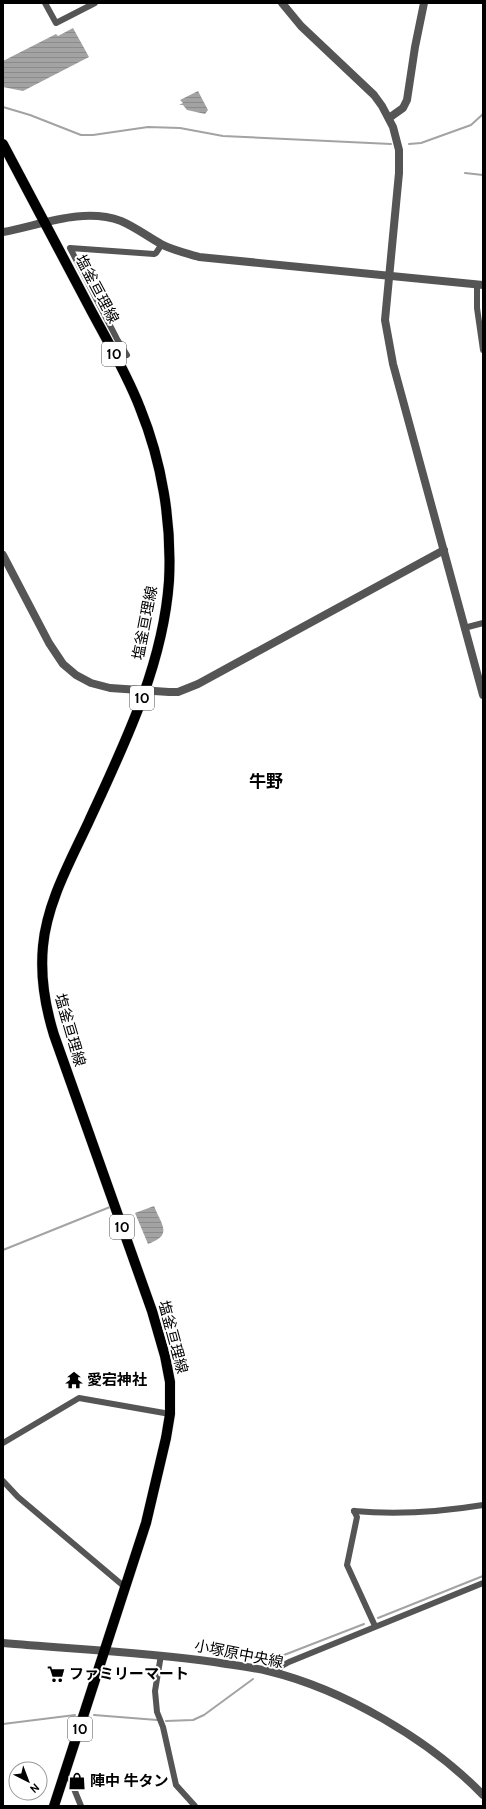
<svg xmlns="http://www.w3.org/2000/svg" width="486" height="1809" viewBox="0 0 486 1809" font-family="Cabin,'Noto Sans JP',sans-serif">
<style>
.water{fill:url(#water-rules)}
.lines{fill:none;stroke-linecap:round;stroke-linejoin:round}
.stream{stroke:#a3a3a3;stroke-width:2}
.primary-casing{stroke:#dbdbdb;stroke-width:11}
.minor{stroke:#555;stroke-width:6}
.tertiary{stroke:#555;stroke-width:8}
.primary{stroke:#000;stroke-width:10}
.labels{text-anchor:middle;stroke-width:4;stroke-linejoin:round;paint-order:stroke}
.shield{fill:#fff;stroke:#4c4c4c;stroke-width:1}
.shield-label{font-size:14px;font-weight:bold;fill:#000}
.street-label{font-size:15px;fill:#000;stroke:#fff}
.poi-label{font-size:15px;font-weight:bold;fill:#000;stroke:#fff;text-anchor:start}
.quarter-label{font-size:17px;font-weight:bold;fill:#000;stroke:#fff}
</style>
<defs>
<pattern id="water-rules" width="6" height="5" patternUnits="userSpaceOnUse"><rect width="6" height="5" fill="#a3a3a3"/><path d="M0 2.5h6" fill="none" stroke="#8b8b8b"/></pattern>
</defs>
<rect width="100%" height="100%" fill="#fff"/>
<!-- water -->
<g class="water">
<path d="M73,28L89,57L23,91L3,87V61L56,34L58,36Z"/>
<path d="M198,91L208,110L205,114L187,110L183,105H179L183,103L180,100Z"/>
<path d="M154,1206C162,1226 173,1235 148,1244L135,1213Z"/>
</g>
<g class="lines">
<!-- stream -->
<g class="stream">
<path d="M3,107L30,115L81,135H93L148,127L180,128L223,136L391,144"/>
<path d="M409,144L421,143L471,125L483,114"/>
<path d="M465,173L483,175"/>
<path d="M3,1250L110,1207"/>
<path d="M378,1618L483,1576"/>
<path d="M274,1663L284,1655L364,1624"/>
<path d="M94,1715L157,1720"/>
<path d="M166,1721L193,1720L204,1715L253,1679"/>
<path d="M3,1724L75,1715"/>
</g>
<!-- primary casing -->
<g class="primary-casing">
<path id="primary" d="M3,144C30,195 57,246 84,297C102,332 126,371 140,408C162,462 172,523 169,581C163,666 124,745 89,821C71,860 47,902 43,946C40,977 45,1006 54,1035L152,1311L165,1356L170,1382V1414L166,1438L146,1523L54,1806"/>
</g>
<!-- minor -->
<g class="minor">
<path d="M45,3L56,23L95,3"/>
<path d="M477,285V308L483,350"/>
<path d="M127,355L117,339L70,248L154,254L156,253L162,244"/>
<path d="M464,628L483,623"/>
<path d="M3,1443L79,1398L170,1414"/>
<path d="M3,1481L18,1497L126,1588"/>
<path d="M354,1511C397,1515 440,1512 483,1505"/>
<path d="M354,1511L357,1517L347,1565L375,1626"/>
<path d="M161,1655L155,1691L157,1712L163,1727L176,1785L195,1806"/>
<path d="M278,1674L280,1667L289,1662L483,1583"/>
<path d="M64,1777L70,1779L81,1806"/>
</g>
<!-- tertiary -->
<g class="tertiary">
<path d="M282,3L301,26L374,95L382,106L393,127L399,150V173L385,320L393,364L483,695"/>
<path d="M389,118L403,108L407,100L415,47L424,3"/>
<path d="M3,232C41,225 83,207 121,221C135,227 147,236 161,244C172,250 186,253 199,257L483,285"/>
<path d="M3,555L49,643L63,664L76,675L91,683L110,688L169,692H178L198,684L444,550"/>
<path d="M3,1643C73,1649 144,1652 214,1662C232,1665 250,1667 268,1671C343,1689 430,1740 483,1795"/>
</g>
<!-- primary -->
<use href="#primary" class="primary"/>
</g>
<!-- icons -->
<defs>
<g id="temple-bare" transform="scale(1.38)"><path d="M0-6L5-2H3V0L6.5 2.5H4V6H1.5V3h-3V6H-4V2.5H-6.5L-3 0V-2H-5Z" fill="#000" stroke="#fff" stroke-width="2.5" paint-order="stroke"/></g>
<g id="supermarket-bare" transform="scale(1.38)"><path d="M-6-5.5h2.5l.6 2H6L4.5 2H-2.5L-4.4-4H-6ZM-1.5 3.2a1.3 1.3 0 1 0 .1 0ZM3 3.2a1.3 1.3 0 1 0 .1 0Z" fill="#000" stroke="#fff" stroke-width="2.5" paint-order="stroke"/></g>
<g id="shop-bare" transform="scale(1.38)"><path d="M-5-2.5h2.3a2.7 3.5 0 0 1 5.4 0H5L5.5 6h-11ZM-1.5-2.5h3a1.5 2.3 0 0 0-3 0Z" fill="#000" stroke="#fff" stroke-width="2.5" paint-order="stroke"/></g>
</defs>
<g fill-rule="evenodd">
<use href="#temple-bare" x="74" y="1380"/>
<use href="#supermarket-bare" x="56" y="1674"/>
<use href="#shop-bare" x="77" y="1781"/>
</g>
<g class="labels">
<!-- shield labels -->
<g class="shield">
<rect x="102" y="342" width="24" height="24" rx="3"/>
<rect x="130" y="686" width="24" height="24" rx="3"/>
<rect x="110" y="1215" width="24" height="24" rx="3"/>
<rect x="68" y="1717" width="24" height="24" rx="3"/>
</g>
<g class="shield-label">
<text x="114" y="359">10</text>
<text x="142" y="703">10</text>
<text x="122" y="1232">10</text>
<text x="80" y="1734">10</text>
</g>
<!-- street labels -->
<g class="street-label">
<text transform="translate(97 289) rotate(62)" y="5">塩釜亘理線</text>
<text transform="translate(145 623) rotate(-79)" y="5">塩釜亘理線</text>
<text transform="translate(70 1030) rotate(74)" y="5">塩釜亘理線</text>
<text transform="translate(173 1337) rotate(75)" y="5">塩釜亘理線</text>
<text transform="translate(239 1654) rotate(11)" y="5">小塚原中央線</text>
</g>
<!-- poi labels -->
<g class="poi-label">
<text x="87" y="1385">愛宕神社</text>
<text x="69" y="1679">ファミリーマート</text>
<text x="90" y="1786">陣中 牛タン</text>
</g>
<!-- quarter labels -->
<g class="quarter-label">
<text x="266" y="787">牛野</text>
</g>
</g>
<!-- border -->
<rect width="486" height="1809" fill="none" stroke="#000000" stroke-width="8"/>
<!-- north arrow -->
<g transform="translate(28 1781) rotate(138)"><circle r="19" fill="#ffffff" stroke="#999999"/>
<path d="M0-3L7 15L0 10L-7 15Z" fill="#000000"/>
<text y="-6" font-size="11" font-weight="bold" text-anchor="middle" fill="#000000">N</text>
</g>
</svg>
